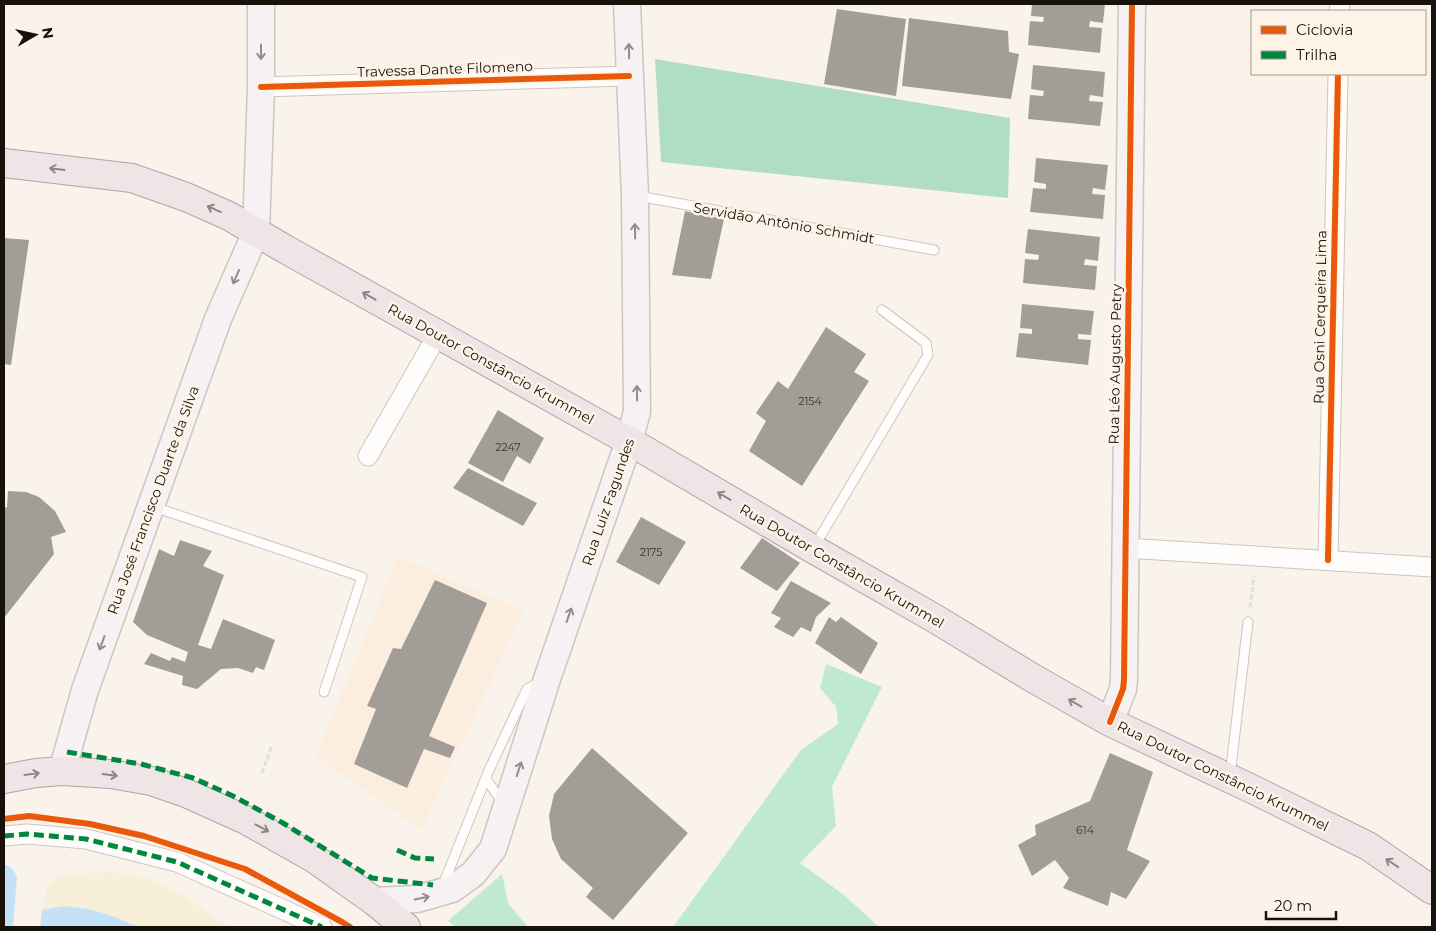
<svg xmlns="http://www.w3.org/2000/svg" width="1436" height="931" viewBox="0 0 1436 931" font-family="Montserrat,sans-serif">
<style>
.built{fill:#fceedf}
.green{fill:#bfead0}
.forest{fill:#b0dec4}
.sand{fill:#f7efd7}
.water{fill:#c4e2f6}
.building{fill:#a39d97}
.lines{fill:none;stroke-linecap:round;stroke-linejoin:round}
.lane-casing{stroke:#ccc6bf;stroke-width:11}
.street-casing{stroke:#ccc6bf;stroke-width:21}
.secondary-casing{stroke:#ccc6bf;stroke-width:29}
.primary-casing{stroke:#b5a2a3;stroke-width:30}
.path{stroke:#e0dfdd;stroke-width:3;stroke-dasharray:5 2.5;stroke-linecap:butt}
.lane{stroke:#fefdfc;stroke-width:9}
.street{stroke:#fefdfc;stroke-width:19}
.secondary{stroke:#f6f1f2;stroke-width:26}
.primary{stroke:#efe5e7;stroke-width:28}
.quiet{stroke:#00873e;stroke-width:5;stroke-dasharray:10 5;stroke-linecap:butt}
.cycleway-casing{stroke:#fef3e7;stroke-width:9}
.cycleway{stroke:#e8590c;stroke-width:6}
.oneway{stroke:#928d8a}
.oneway2{stroke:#8e8684}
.labels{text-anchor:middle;stroke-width:5;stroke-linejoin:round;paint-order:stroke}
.number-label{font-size:11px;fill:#3b352e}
.street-label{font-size:14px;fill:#18120b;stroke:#fef3e7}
</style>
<rect width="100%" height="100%" fill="#f9f3ec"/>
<!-- built -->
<path class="built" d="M398,556L524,611L421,830L316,756Z"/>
<!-- green -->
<g class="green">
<path d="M826,664L882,687L832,787L836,826L800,863L844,895L879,927H673L801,750L838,724L836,707L820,688Z"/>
<path d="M502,874L508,903L528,927H455L448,921Z"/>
</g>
<!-- forest -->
<path class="forest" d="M655,59L1010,118L1008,198L661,162Z"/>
<!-- sand -->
<path class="sand" d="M113,872C129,874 147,877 162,884C186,895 206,913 229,927H139L107,914L51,909L42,910L46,890L58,876L72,874Z"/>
<!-- water -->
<g class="water">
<path d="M4,865C11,866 14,870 17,877L13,927H4Z"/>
<path d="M65,906L88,909L107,914L139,927H40L42,910Z"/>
</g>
<!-- building -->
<g class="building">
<path d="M1032,4H1105L1103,23L1090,21L1089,27L1102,28L1100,53L1028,45L1030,21L1043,22L1044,17L1031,16Z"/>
<path d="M837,9L906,19L896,96L824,84Z"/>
<path d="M909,18L1008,31L1009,52L1019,54L1011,99L902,86Z"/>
<path d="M1033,65L1105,72L1103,97L1090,95L1089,101L1103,102L1100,126L1028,119L1030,95L1043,96L1044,91L1031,89Z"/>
<path d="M1036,158L1108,165L1105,190L1093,188L1092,194L1105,195L1103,219L1030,212L1033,188L1046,189V184L1034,182Z"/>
<path d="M685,211L724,219L711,279L672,275Z"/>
<path d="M1028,229L1100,237L1098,261L1085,259L1084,265L1097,266L1095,290L1023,283L1025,259L1038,260L1039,255L1025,253Z"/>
<path d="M4,238L29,240L11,365L4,364Z"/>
<path d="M1022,304L1094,311L1091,335L1078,334V339L1091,340L1088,365L1016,357L1019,333L1032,334V329L1020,328Z"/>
<path d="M826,327L866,354L854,372L869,381L802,486L749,451L766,421L756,413L778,381L788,389Z"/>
<path d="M498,410L544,438L530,464L517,456L503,482L468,463Z"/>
<path d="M468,468L537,503L523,526L453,488Z"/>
<path d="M8,491L26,492L39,497L55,511L66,532L51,537L54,554L4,618V508L7,507Z"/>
<path d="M641,517L686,542L659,585L616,562Z"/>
<path d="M762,538L800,563L777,591L740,568Z"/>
<path d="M180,540L212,551L203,566L224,575L198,645L211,649L223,619L275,640L264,670L256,667L253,673L238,668L221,669L197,689L182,685L183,676L144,664L151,653L170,661L172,657L185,662L188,652L147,635L133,622L159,549L174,556Z"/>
<path d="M435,580L487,603L429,736L455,747L450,758L424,749L407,788L354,764L376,709L367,706L393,648L401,649Z"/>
<path d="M791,581L831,603L816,617L811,632L801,627L793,637L774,627L781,618L771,613Z"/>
<path d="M829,617L836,622L841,617L878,643L861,674L815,643Z"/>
<path d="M592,748L688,833L613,920L586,897L593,888L561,859L552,839L549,816L554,794Z"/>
<path d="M1110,753L1153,772L1127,850L1150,861L1126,899L1111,892L1108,906L1063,888L1069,878L1055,860L1032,876L1018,845L1036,835L1035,825L1090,801Z"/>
</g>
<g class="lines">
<!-- lane casing -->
<g class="lane-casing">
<g id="lane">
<path d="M638,196L934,250"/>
<path d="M154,507L362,577L324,692"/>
<path d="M814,547L928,355L926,343L882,310"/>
<path d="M1230,776L1248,622"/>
<path d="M486,779L503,803"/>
<path d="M445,880L489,770L527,689L540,682"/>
</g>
</g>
<!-- street casing -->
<g class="street-casing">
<g id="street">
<path d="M1339,11L1340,4"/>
<path d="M261,87L629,76"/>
<path d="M368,456L438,334"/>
<path d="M1125,548L1432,567"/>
<path d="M1328,560L1338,74"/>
<path d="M4,836L27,834L86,839L177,862L322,927"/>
</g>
</g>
<!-- secondary casing -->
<g class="secondary-casing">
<g id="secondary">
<path d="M1110,722L1123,689L1124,680L1132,4"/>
<path d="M62,771L85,690L218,319L256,232L261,87V4"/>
<path d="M374,901L417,899L452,889L473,874L493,849L547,679L629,441L637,412L635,196L627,4"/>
</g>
</g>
<!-- primary casing -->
<g class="primary-casing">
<g id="primary">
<path d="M4,163L132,178L186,197L229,216L285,249L629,441L813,549L934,618L1031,677L1110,722L1254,790L1368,846L1432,890"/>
<path d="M4,779L36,773L62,771L111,774L151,781L186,793L246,820L315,859L374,901L406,927"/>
</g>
</g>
<!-- path -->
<g class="path">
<path d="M1250,607L1254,576"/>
<path d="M262,773L272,745"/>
</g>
<!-- lane -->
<use href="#lane" class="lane"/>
<!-- street -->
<use href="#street" class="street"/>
<!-- secondary -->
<use href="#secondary" class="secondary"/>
<!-- primary -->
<use href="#primary" class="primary"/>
<!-- quiet -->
<g class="quiet">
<path d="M67,752L141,764L193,778L233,796L283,823L372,878L433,885"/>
<path d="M4,836L27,834L86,839L177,862L322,927"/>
<path d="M397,850L415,858L434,859"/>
</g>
<!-- cycleway casing -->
<g class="cycleway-casing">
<g id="cycleway">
<path d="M261,87L629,76"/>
<path d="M1328,560L1338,74"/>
<path d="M1110,722L1123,689L1124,680L1132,4"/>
<path d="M4,819L29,816L90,824L144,836L245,869L342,922L350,927"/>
</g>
</g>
<!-- cycleway -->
<use href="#cycleway" class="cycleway"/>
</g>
<!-- one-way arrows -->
<defs><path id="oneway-shaft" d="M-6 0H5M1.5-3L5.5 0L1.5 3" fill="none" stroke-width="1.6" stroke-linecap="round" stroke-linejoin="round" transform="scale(1.25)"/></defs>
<g class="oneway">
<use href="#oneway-shaft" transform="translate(629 51) rotate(-91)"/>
<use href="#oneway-shaft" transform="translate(261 52) rotate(90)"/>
<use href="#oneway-shaft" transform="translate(635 231) rotate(-91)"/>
<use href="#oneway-shaft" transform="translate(236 277) rotate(114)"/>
<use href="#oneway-shaft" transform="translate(637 393) rotate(-91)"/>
<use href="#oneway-shaft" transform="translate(569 615) rotate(-71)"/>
<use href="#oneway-shaft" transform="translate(102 643) rotate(110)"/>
<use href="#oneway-shaft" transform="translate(519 769) rotate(-72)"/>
<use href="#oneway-shaft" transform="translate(422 898) rotate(-11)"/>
</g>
<g class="oneway2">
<use href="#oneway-shaft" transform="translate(57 169) rotate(-173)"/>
<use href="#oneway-shaft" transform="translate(214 209) rotate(-156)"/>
<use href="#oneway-shaft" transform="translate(369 296) rotate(-151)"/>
<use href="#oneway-shaft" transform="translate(724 496) rotate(-149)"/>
<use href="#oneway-shaft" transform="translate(1075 703) rotate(-150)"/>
<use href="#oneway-shaft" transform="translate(32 774) rotate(-8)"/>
<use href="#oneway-shaft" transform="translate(110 775) rotate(7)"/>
<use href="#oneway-shaft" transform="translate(262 828) rotate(28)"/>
<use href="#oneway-shaft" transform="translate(1392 863) rotate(-146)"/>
</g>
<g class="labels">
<!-- number labels -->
<g class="number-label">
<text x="810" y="405">2154</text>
<text x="508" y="451">2247</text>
<text x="651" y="556">2175</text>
<text x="1085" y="834">614</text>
</g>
<!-- street labels -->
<g class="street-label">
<text transform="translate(445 69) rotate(-2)" y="5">Travessa Dante Filomeno</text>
<text transform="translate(784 223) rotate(10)" y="5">Servidão Antônio Schmidt</text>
<text transform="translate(1320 317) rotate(-89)" y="5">Rua Osni Cerqueira Lima</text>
<text transform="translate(491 364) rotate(29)" y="5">Rua Doutor Constâncio Krummel</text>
<text transform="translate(1115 364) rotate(-89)" y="5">Rua Léo Augusto Petry</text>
<text transform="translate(153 500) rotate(-70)" y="5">Rua José Francisco Duarte da Silva</text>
<text transform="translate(608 502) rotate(-71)" y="5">Rua Luiz Fagundes</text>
<text transform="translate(842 566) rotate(30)" y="5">Rua Doutor Constâncio Krummel</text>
<text transform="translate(1223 776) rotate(26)" y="5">Rua Doutor Constâncio Krummel</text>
</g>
</g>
<!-- border -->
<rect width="1436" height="931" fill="none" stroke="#18120b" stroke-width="10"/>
<!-- legend -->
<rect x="1251" y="10" width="175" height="65" fill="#fef3e7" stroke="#a2998f"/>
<rect x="1261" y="26" width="25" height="8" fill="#e8590c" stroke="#a2998f"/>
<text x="1296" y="35" font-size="15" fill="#18120b">Ciclovia</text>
<rect x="1261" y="51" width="25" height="8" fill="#00873e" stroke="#a2998f"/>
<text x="1296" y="60" font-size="15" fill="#18120b">Trilha</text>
<!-- north arrow -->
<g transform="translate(35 35) rotate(81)" stroke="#fef3e7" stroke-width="4" paint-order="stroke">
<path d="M0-4L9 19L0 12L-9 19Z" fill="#18120b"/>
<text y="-8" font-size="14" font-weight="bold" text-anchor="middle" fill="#18120b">N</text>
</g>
<!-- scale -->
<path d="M1266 911v8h70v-8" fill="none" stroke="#18120b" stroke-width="2.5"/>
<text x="1274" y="911" font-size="15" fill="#18120b" stroke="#fef3e7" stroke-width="4" paint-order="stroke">20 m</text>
</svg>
